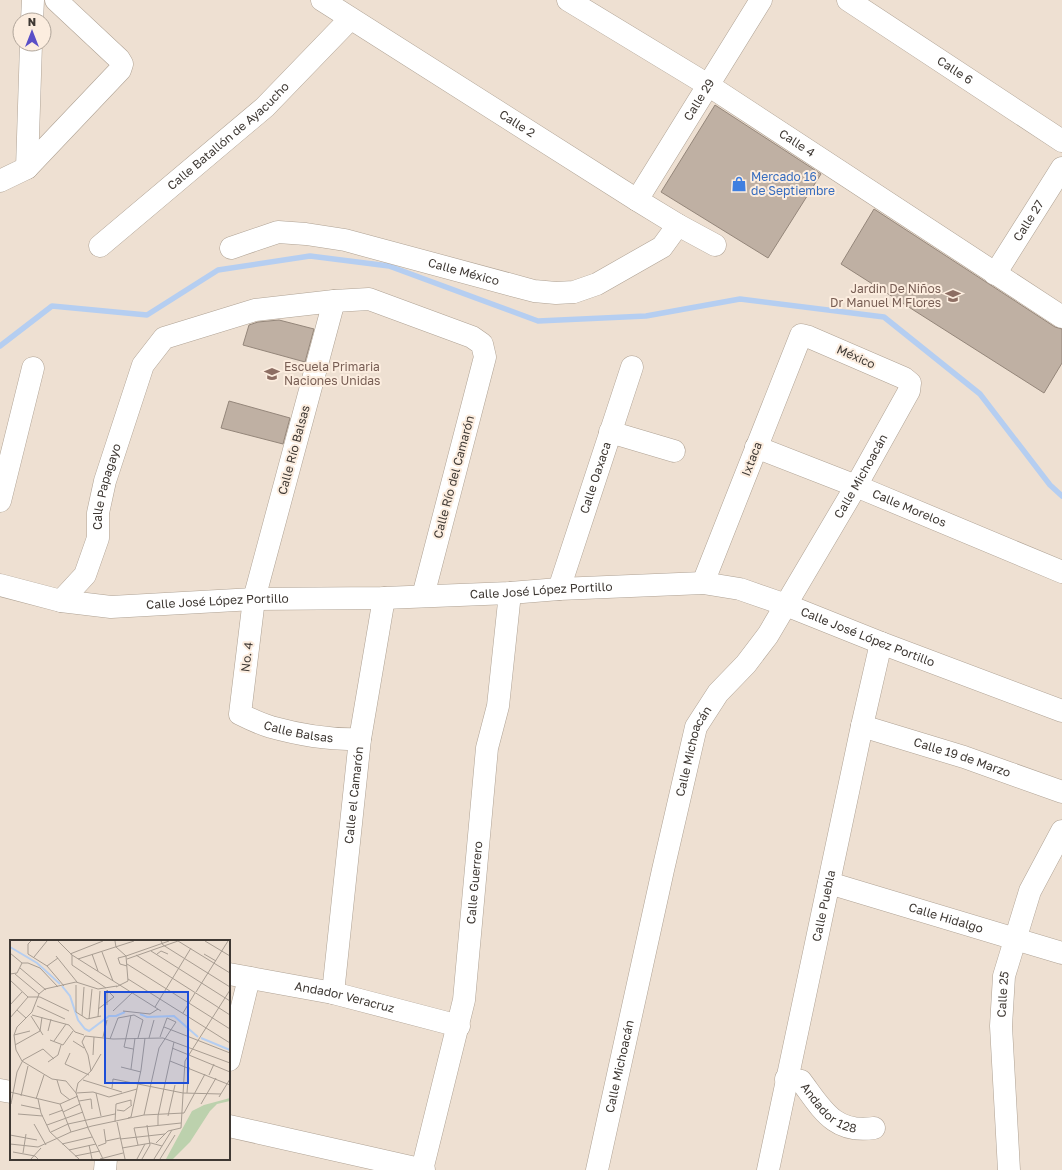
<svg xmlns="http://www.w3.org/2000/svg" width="1062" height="1170" viewBox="0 0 1062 1170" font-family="'Golos Text',sans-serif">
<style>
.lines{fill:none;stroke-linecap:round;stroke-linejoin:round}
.stream{stroke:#b5cef1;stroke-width:5.5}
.building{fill:#bfb0a3;stroke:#94867a}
.minor-casing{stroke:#afa294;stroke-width:23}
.minor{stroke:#fff;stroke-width:22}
.labels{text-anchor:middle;stroke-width:4;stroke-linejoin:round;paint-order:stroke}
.street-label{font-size:12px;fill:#3e3833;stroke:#fceddf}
.shop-label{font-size:12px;fill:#366cbe;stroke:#fceddf;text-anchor:start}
.education-label{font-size:12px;fill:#785e54;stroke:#fceddf;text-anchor:end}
.inset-river{fill:none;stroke:#b5cef1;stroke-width:2}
.inset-road{fill:none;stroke:#a89d92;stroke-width:1}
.view{fill:#1d4ed8;fill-opacity:0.15;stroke:#1d4ed8;stroke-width:2}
.inset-edge{fill:none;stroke:#3e3833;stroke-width:2}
</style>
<rect width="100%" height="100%" fill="#eee0d2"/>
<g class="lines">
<!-- stream -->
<path class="stream" d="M0,346L52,306L147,315L218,270L310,256L389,266L538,321L646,316L740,299L884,317L980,394L1050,485L1062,496"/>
</g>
<!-- building -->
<g class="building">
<path d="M715,105L821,174L768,258L661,192Z"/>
<path d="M874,209L1055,327L1062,329V363L1044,393L841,264Z"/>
<path d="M279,320L314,329L305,362L243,345L249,325L258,322Z"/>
<path d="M229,401L290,418L283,444L221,428Z"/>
</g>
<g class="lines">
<!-- minor casing -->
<g class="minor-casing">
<g id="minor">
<path id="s1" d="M322,0L637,200L678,225L715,245"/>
<path id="s2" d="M568,0L708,85L1062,317"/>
<path id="s3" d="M848,0L1062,141"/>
<path d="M32,20L33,0"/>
<path d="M27,168L31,44"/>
<path d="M0,181L27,168L120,70L122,64L119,59L56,0"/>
<path id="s4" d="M637,200L761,0"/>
<path id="s5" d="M100,246L265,107L350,19"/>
<path id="s6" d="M231,248L278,232L306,234L345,240L534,291L556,293L574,292L597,284L662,247L678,225"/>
<path id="s7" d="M995,274L1062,168"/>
<path id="s8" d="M334,301L254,599L240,714C250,719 261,724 271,727C300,735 331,740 360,739"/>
<path d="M610,432L674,451"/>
<path id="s9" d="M756,447L856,486L1062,572"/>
<path d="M0,501L33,368"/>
<path id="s10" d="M0,585L61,601L111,607L254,599L384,598L510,593L559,589L703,583L740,589L786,605L881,643L1062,711"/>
<path id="s11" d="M559,589L632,367"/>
<path id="s12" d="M61,601L85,575L98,538V513L105,481L143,365L164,338L255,310L334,301L369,299L472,337L482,344L485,357L423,596"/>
<path id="s13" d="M862,726L964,757L1062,792"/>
<path id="s14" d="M829,883L1062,953"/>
<path id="s15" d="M229,974L333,993L459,1026"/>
<path id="s16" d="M333,993L360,739L384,598"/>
<path d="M229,1060L249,978"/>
<path id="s17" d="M786,1079L801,1081C822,1109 834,1134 874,1128"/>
<path d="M0,1090L11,1092"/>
<path d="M229,1126L424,1170"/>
<path d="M105,1170L106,1159"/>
<path id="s18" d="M422,1170L464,1000L487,748L498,706L510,593"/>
<path id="s19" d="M597,1170L663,870L696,727L718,693L746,664L768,635L856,486L909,391L910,383L904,378L809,337L801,335L703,583"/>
<path id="s20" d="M768,1170L862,726L881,643"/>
<path id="s21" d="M1009,1170L1001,1026L1004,976L1030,891L1062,831"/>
</g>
</g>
<!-- minor -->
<use href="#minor" class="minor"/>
</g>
<!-- icons -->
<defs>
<g id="shop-bare" transform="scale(1.2)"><path d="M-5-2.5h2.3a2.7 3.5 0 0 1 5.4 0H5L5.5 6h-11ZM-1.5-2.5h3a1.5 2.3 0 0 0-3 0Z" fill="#3f7fe0" stroke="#fceddf" stroke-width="2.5" paint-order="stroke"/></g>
<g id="school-bare" transform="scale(1.2)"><path d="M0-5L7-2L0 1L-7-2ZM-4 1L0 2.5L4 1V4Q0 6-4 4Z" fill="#8d6e63" stroke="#fceddf" stroke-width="2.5" paint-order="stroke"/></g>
</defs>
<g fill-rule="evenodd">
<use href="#shop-bare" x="739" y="184"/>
<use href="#school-bare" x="953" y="296"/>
<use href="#school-bare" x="272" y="374"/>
</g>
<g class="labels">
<!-- street labels -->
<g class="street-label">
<text dy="4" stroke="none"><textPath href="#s3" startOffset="128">Calle 6</textPath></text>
<text dy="4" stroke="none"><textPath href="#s4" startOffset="118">Calle 29</textPath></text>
<text dy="4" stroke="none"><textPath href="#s1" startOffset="231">Calle 2</textPath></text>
<text dy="4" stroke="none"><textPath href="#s5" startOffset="169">Calle Batallón de Ayacucho</textPath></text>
<text dy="4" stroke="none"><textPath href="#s2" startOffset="270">Calle 4</textPath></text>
<text dy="4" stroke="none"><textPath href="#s7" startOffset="63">Calle 27</textPath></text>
<text dy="4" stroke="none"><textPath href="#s6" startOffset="240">Calle México</textPath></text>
<text transform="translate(856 357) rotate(24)" y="4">México</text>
<text transform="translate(294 450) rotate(-75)" y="4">Calle Río Balsas</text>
<text transform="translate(752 459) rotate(-69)" y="4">Ixtaca</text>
<text dy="4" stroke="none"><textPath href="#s19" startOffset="755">Calle Michoacán</textPath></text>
<text transform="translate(454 477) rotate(-75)" y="4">Calle Río del Camarón</text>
<text dy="4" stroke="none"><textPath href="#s11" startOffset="117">Calle Oaxaca</textPath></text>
<text dy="4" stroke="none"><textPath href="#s12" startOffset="127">Calle Papagayo</textPath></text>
<text dy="4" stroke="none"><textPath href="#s9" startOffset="165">Calle Morelos</textPath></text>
<text dy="4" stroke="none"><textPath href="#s10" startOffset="544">Calle José López Portillo</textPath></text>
<text dy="4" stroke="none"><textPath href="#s10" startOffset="220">Calle José López Portillo</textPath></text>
<text dy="4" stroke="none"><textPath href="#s10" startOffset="880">Calle José López Portillo</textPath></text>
<text transform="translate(247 657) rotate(-83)" y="4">No. 4</text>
<text dy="4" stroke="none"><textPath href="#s8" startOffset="486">Calle Balsas</textPath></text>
<text dy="4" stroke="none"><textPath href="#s19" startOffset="430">Calle Michoacán</textPath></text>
<text dy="4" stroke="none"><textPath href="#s13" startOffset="105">Calle 19 de Marzo</textPath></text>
<text dy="4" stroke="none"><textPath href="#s16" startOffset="199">Calle el Camarón</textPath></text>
<text dy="4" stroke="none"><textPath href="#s18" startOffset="293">Calle Guerrero</textPath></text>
<text dy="4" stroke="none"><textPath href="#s20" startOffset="270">Calle Puebla</textPath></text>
<text dy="4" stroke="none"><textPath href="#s14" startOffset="122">Calle Hidalgo</textPath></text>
<text dy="4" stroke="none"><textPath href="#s21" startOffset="176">Calle 25</textPath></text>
<text dy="4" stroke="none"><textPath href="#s15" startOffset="118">Andador Veracruz</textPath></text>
<text dy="4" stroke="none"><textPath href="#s19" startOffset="106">Calle Michoacán</textPath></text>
<text dy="4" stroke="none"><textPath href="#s17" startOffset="55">Andador 128</textPath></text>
</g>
<!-- shop labels -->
<g class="shop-label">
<text x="751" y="181">Mercado 16<tspan x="751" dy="14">de Septiembre</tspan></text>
</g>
<!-- education labels -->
<g class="education-label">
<text x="941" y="293">Jardin De Niños<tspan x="941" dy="14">Dr Manuel M Flores</tspan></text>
<text x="284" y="371" text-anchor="start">Escuela Primaria<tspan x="284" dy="14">Naciones Unidas</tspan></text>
</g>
</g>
<!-- overview -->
<g transform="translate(10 940)">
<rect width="220" height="220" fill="#eee0d2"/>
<path d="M220,158V161L207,164L200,171L180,202L163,219H156L182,171L194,165Z" fill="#bcd1ad"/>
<path class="inset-river" d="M0,7L27,23L50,44M52,46L60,56L68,80L75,89L79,91L99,76H106L115,72M130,74L137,77L164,76L188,97M191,98L220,110"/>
<path class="inset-road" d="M21,1L18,4V14L37,26L54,46M48,1L62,15L151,71M105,1L106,7L116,16L108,18L110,24L117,26M151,1L153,5L220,47M195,1L220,16M141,11L220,61M92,12L103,41M0,13L12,23M60,14L93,1M82,14L88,31M147,14L151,11L158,14M194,14L206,21M62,15V25L96,48M126,15L203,64M46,16L67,42M24,17L37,1M68,19L124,1M117,19L168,1L220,33M117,24L220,89M37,26L48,18M10,28L36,50M0,34L7,33L12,23H18L30,28L48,47M5,34L29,54M118,39L220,103M0,40L18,57H30L59,71M66,45V72L77,79L91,76M106,47L118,41L116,16L159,1M186,52L218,1M203,64L220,75M0,65L12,52M97,65V50M27,66L55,79M145,67L181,8M88,69L104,57L97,50M7,70L16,78M103,71L122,53M113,71L140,74L148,69M173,73L185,53M22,75L59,85L65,92L74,95M121,75L114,107L123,109M21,76L33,95M72,76L74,47M88,77L90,51M0,78L18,57M79,79L82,49M154,87L220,113M38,91L41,79M4,95L20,91M93,97L97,80M139,98L144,80M100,99L108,78L124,75L133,80L128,98M40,100L53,105L63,91M44,101L56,84M63,101L74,108M5,105L30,91L32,77M162,108L220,132M60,113L55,124L79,135M83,115L84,97M160,121L220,145M38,122L48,115L51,105M111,127L131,132M121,129L125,98M81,131L91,114M199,135L204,124M47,140L51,153L60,160M73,140L112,152M102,148L103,139L173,153L211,154M0,152L50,164M66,152L68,143L81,131L78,115L72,102L75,96L103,99L153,98L220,123M66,153L83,152L99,157L127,149M86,153L91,176M177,153L179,127M11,156L18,126M209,157L220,139M26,159L34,135M28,159L31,173L40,192L69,219M69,161L81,159L82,169M1,164L7,132L13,120L33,109L44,119M50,164L61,192M50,164L68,156M191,164L206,138M11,165L30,169M107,170L114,171L122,165M53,172L70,164M8,174L33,176M39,175L53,170M134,175L149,108L166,82L157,78L150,97M158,176L165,145M118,178L121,177L131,130L135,98M105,182L106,164L121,160V165M107,182L115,219M24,184L36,205M37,185L73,172M148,185V176L164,102M41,192L58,184L105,174M0,195L27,200M110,199L155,194M96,201L110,198M146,203L158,191L171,188L175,121L220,50M0,204L28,207L61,192L82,186L134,175L174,173L195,134M52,204L82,197M79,205L82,219M128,205L124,188L171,183M88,206L96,203L94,189M112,208L141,203L152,206M59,210L86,204M3,212L25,216L28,219M13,213L16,194M65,216L90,211M21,219L31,208M90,219L113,213M93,219L78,188L66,153L56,141L42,139L12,121L6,110L4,95L7,87L22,72L29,54L35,49L66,42L88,49L107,46M127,219L135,204M132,219L140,205L137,185M144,219L162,190M150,219L165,195"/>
<path class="view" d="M95,52H178V143H95Z"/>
<rect width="220" height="220" class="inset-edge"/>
</g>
<!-- north arrow -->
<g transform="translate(32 32)"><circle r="19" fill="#fceddf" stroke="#b0a59a"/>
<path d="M0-3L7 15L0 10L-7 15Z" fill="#5a4fc7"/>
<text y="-6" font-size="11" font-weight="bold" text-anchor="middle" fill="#3e3833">N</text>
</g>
</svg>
